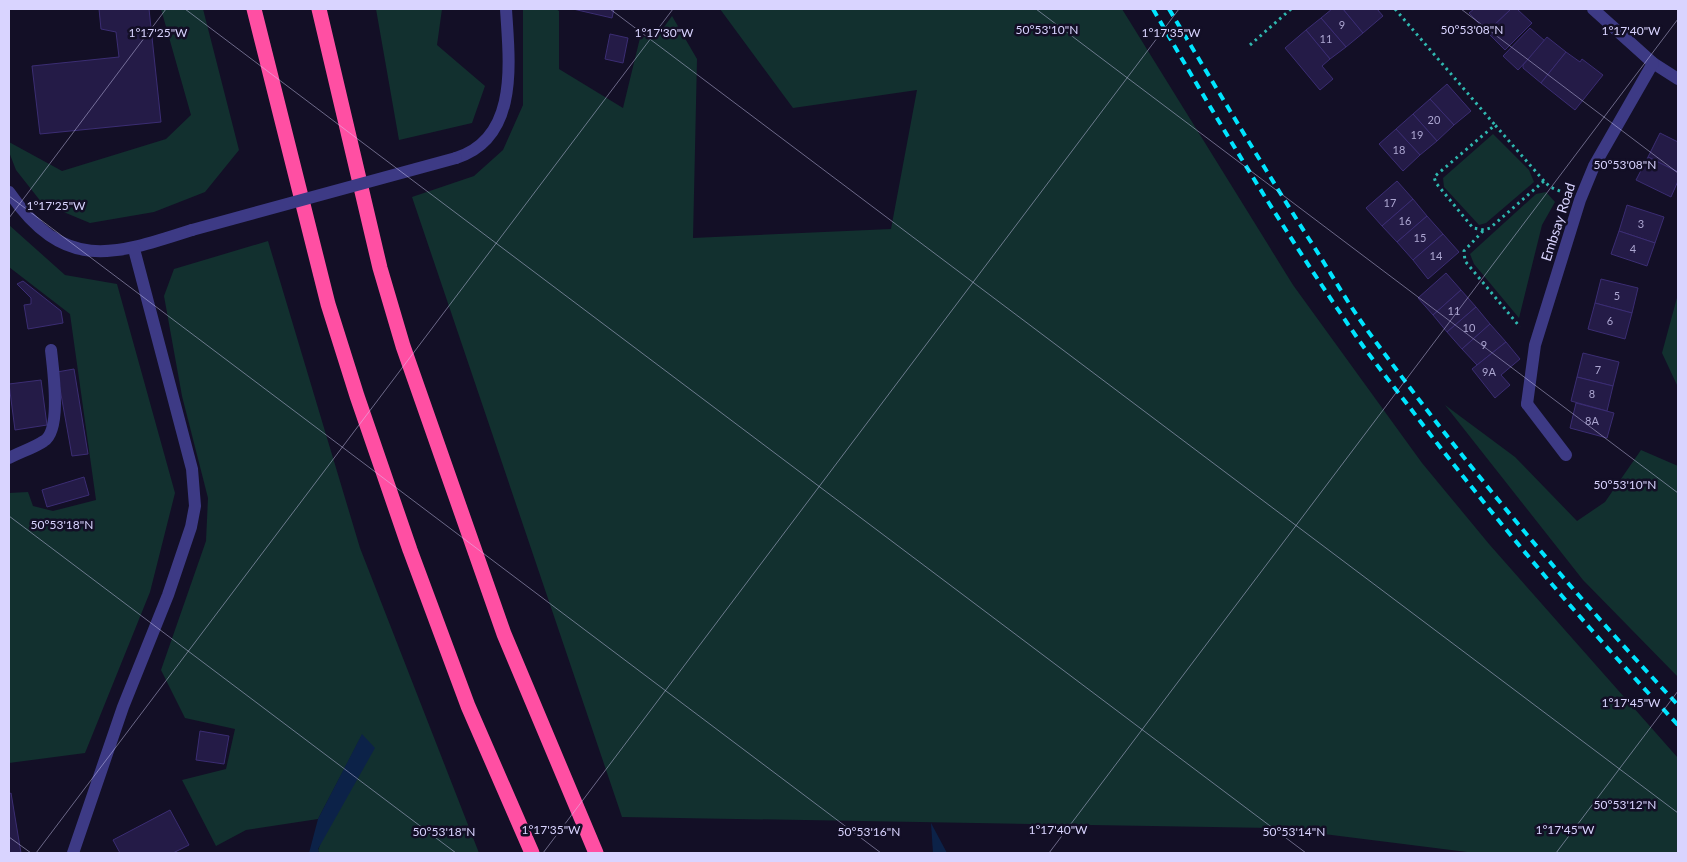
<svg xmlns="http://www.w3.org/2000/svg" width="1687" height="862" viewBox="0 0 1687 862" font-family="Lato,sans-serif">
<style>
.green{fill:#12302f}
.water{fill:#0c2248}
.building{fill:#241b47;stroke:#3b2d73}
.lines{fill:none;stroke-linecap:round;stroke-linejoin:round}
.path{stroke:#2fb8b0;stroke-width:3;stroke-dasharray:2.5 4;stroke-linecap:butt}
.service{stroke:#3d3a85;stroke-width:12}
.minor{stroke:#3d3a85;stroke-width:12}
.motorway{stroke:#ff4fa3;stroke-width:15}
.rail{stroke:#00e5ff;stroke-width:4;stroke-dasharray:8 6;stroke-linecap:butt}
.minor-bridge{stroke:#3d3a85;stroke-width:12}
.ticks{fill:none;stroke:#d9d4ff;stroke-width:1;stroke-opacity:0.45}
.labels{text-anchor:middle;stroke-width:5;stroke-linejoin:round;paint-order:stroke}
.number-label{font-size:11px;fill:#aca6d1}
.street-label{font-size:14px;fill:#d9d4ff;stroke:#130f26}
.ticks-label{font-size:12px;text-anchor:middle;fill:#d9d4ff;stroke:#130f26;stroke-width:5;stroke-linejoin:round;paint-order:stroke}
</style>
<rect width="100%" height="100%" fill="#130f26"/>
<!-- green -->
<g class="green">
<path d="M161,9H203L239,150L205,192L154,212L90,223L42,203L16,170L9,152V142L62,171L166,139L191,115Z"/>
<path d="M376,9H442L437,45L485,86L472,123L399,140Z"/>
<path d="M523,9H556L559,11V69L623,108L640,38L659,34L672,16L697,59L693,238L891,229L917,90L793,108L720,9H1122L1293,285L1422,463L1489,544L1678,758V853H1475L1276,828L622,817L412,197L474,176L503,150L523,105Z"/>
<path d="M1493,134L1529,170L1534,182L1486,223L1479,225L1444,187L1443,178Z"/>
<path d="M1546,192L1555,202L1542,225L1519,318L1474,264L1470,254L1536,194Z"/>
<path d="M9,225L65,275L117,284L175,493L150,592L85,753L9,763V493L28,492L33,506L53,511L96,500L70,314L9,267Z"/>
<path d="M268,241L360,548L479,853H319L318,850L362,735L318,819L246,830L216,846L182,780L226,769L235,729L185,718L161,670L206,541L208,498L182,396L164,296L174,269Z"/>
<path d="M1678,294V382L1677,385L1662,353Z"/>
<path d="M1445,405L1515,457L1577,521L1605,502L1641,450L1678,466V677L1583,580Z"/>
</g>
<!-- water -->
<g class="water">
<path d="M362,734L375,748L318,849L319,853H309L318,819Z"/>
<path d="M931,823L947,853H933Z"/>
</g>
<!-- building -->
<g class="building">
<path d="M99,9H149L161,122L40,134L32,66L119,57L116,32L101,29Z"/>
<path d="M573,9H614L612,18Z"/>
<path d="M1332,9H1343L1363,33L1346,47L1321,18Z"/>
<path d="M1343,9H1377L1383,16L1363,33Z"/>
<path d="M1474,9H1511L1487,32L1469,13Z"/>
<path d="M1511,9H1517L1532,23L1505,50L1487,32Z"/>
<path d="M1321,18L1346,47L1330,59L1306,30Z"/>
<path d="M1530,28L1545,41L1518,70L1503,56Z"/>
<path d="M1306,30L1330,59L1322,66L1333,79L1320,90L1285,48Z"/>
<path d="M610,34L628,38L623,63L605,59Z"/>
<path d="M1547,37L1566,52L1541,83L1523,68V65Z"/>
<path d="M1566,52L1580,62L1582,59L1603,75L1575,110L1541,83Z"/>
<path d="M1447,84L1471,111L1454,125L1430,99Z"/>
<path d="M1430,99L1454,125L1437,141L1413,114Z"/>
<path d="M1413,114L1437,141L1420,155L1396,129Z"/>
<path d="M1396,129L1420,155L1403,171L1379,144Z"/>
<path d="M1660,133L1678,142V172L1648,157Z"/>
<path d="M1648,157L1678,172V181L1671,197L1636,180Z"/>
<path d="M1397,181L1413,199L1382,226L1366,208Z"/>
<path d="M1413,199L1427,216L1397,242L1382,226Z"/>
<path d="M1627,205L1664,217L1655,243L1619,231Z"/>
<path d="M1427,216L1443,234L1413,260L1397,242Z"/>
<path d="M1619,231L1655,243L1647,266L1611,254Z"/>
<path d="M1443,234L1459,252L1428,279L1413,260Z"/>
<path d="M1446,273L1461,290L1433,315L1418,298Z"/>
<path d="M1601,279L1638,288L1632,313L1595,303Z"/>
<path d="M23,281L61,311L63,323L28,329L24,305L31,304V298L17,284Z"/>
<path d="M1461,290L1476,307L1447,332L1433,315Z"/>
<path d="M1595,303L1632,313L1625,339L1588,329Z"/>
<path d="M1476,307L1490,324L1462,349L1447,332Z"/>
<path d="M1490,324L1506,342L1477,365L1462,349Z"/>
<path d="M1506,342L1520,359L1501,375L1510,385L1495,398L1472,369Z"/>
<path d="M1583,353L1619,362L1613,386L1577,377Z"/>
<path d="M74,369L88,454L72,456L57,372Z"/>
<path d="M1577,377L1613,386L1607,411L1571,401Z"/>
<path d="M41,380L47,425L15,430L9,384Z"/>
<path d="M1576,403L1614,413L1607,438L1570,428Z"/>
<path d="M84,477L89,495L47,507L42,490Z"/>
<path d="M200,731L229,736L224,764L196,760Z"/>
<path d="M11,793L21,853H9V794Z"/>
<path d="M170,810L189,845L173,853H120L113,840Z"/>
</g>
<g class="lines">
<!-- path -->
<g class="path">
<path d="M1395,9L1495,125"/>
<path d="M1250,45L1291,9"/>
<path d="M1544,181L1495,125L1434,177L1436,183L1473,228L1484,230L1490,228L1544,181L1550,187L1562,192"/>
<path d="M1483,231L1464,251L1465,261L1520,327"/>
</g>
<!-- service -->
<g class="service">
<path d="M1527,404L1566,455"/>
<path d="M9,458C20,452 34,448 44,441C62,430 53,369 51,350"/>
</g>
<!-- minor -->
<g class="minor">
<path d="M1593,9L1653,63L1678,79"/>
<path d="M456,158C520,138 509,60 506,9"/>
<path d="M9,192C64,272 112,256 192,230"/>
<path d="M1527,404L1535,345L1580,200L1594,166L1653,63"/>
<path d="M73,853L123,707L168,595L191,527L195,506L192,469L134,249"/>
</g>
<!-- motorway -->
<g class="motorway">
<path d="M254,9L328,304L357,396L410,550L468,706L532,853"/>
<path d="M319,9L380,268L403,346L504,634L596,853"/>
</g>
<!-- rail -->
<g class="rail">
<path d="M1153,9C1217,120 1283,230 1356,336C1376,365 1399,393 1420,421C1501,527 1587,628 1678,725"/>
<path d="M1169,9C1215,86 1261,163 1309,239C1328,268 1345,299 1365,327C1459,457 1568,588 1678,705"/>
</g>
<!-- minor-bridge -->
<path class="minor-bridge" d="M192,230L456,158"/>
</g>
<!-- ticks -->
<path class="ticks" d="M185,9L1306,853M610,9L1678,813M1036,9L1678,493M1461,9L1678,173M9,196L881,853M9,218L166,9M9,516L456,853M9,837L31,853M36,853L673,9M543,853L1179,9M1049,853L1678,19M1556,853L1678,691"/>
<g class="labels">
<!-- number labels -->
<g class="number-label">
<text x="1342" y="29">9</text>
<text x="1326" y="43">11</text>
<text x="1434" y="124">20</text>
<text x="1417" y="139">19</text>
<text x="1399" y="154">18</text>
<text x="1390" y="207">17</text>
<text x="1405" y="225">16</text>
<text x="1641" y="228">3</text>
<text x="1420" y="242">15</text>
<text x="1633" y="253">4</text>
<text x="1436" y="260">14</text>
<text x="1617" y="300">5</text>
<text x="1454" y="315">11</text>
<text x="1610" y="325">6</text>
<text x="1469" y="332">10</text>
<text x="1484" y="349">9</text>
<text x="1598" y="374">7</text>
<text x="1489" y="376">9A</text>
<text x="1592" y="398">8</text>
<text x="1592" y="425">8A</text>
</g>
<!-- street labels -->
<g class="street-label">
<text transform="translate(1558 222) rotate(-72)" y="5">Embsay Road</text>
</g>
</g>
<g class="ticks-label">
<text x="1472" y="34">50°53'08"N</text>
<text x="1047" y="34">50°53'10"N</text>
<text x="1631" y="35">1°17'40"W</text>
<text x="158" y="37">1°17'25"W</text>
<text x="664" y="37">1°17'30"W</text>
<text x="1171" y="37">1°17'35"W</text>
<text x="1625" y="169">50°53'08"N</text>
<text x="56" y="210">1°17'25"W</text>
<text x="1625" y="489">50°53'10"N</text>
<text x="62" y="529">50°53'18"N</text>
<text x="1631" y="707">1°17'45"W</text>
<text x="1625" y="809">50°53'12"N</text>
<text x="551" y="834">1°17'35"W</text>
<text x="1058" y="834">1°17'40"W</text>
<text x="1565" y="834">1°17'45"W</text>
<text x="444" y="836">50°53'18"N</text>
<text x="869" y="836">50°53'16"N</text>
<text x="1294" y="836">50°53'14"N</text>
</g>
<!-- border -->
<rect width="1687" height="862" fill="none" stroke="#d9d4ff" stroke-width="20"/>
</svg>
